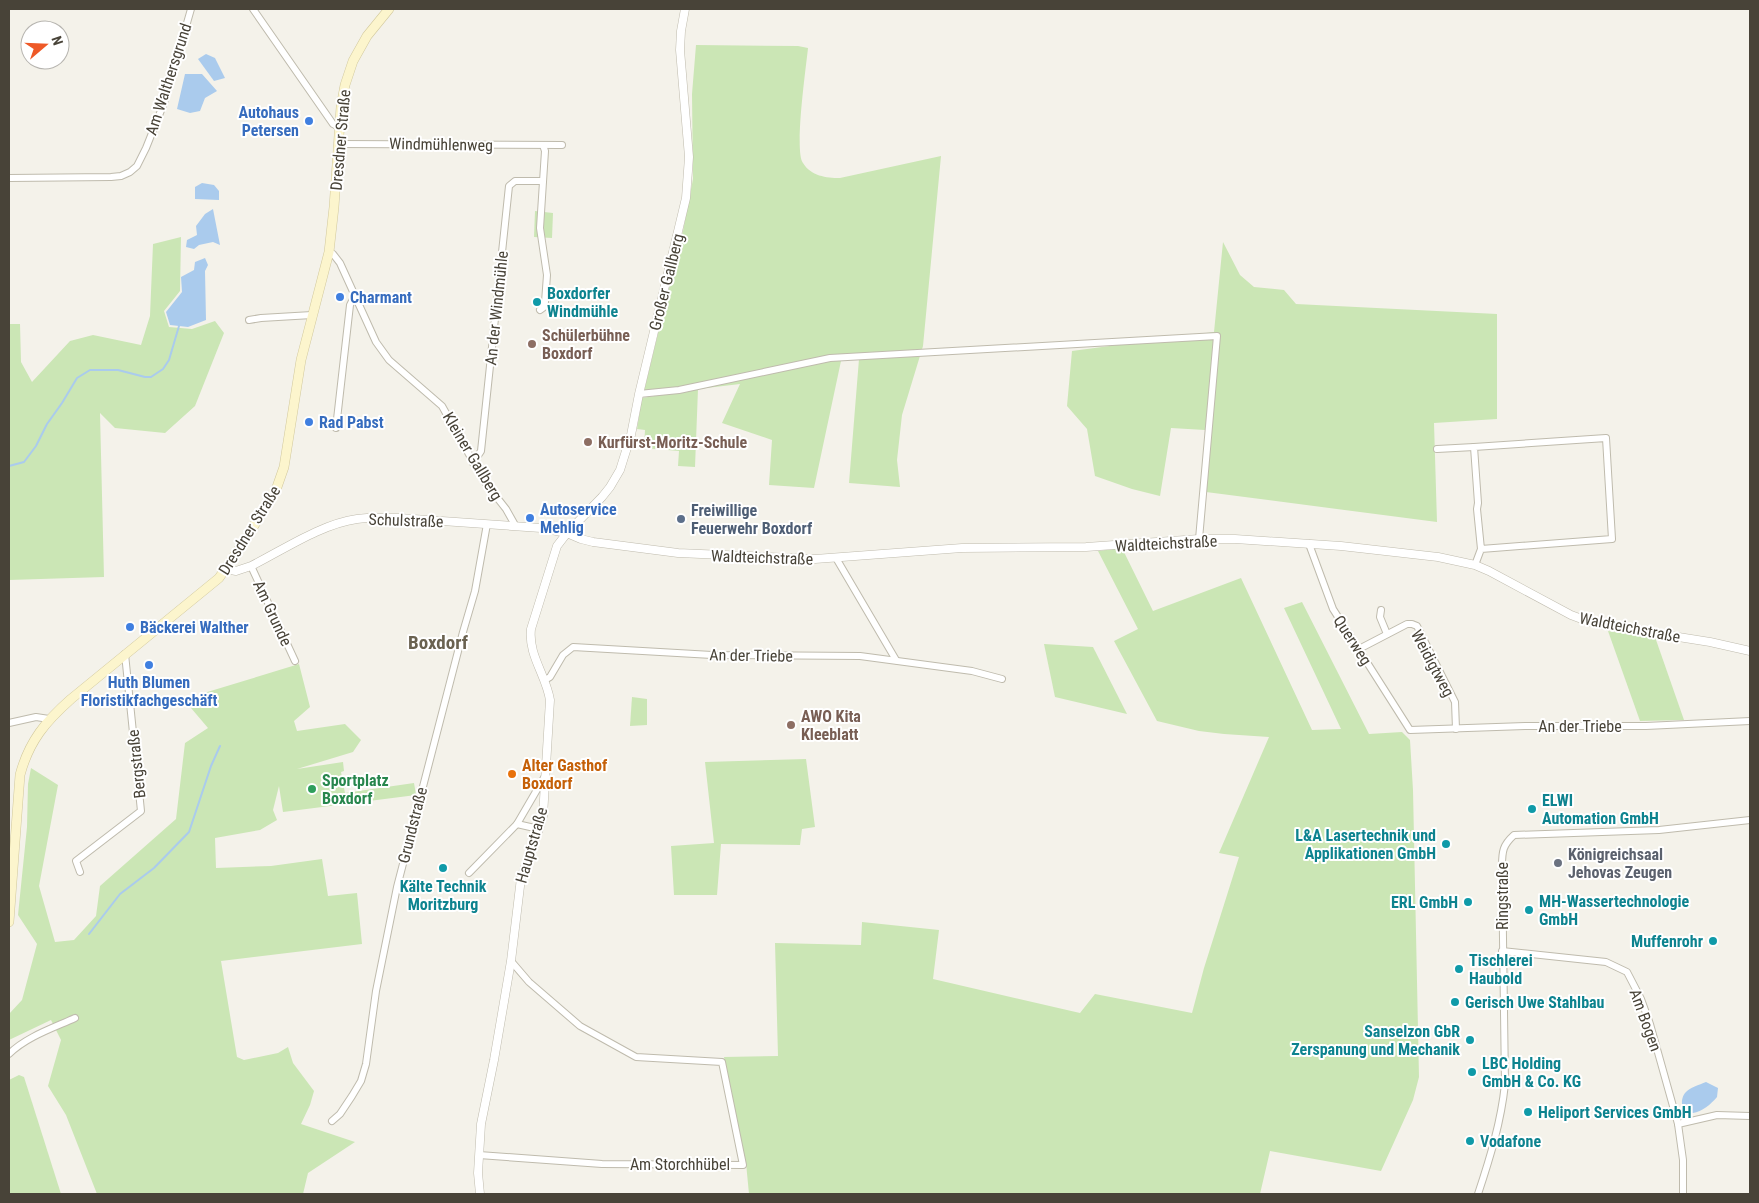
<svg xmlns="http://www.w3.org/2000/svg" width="1759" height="1203" viewBox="0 0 1759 1203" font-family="'Roboto Condensed',sans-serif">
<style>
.green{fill:#cbe6b5}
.water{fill:#aacbed}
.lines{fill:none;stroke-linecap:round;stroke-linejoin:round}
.stream{stroke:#aacbed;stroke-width:2}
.minor-casing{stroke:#bfbbad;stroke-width:8}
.tertiary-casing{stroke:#bfbbad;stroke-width:9}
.secondary-casing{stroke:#d1c89c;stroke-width:10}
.minor{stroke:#fff;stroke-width:6}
.tertiary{stroke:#fff;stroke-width:8}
.secondary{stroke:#fcf5cd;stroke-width:9}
.shop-dot{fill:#3f7fe0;stroke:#fff;stroke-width:2}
.culture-dot{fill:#0f9aa8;stroke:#fff;stroke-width:2}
.education-dot{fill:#8d6e63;stroke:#fff;stroke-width:2}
.service-dot{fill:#5c6f8a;stroke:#fff;stroke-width:2}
.food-dot{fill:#e8710a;stroke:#fff;stroke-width:2}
.leisure-dot{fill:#2e9e5b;stroke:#fff;stroke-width:2}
.worship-dot{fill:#6b7280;stroke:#fff;stroke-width:2}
.labels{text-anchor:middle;stroke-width:4;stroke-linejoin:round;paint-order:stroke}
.street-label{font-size:16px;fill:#484338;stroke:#fff}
.shop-label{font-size:16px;font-weight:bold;fill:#366cbe;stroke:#fff;text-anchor:start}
.culture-label{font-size:16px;font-weight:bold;fill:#0d838f;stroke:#fff;text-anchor:start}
.education-label{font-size:16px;font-weight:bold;fill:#785e54;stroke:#fff;text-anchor:start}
.service-label{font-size:16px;font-weight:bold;fill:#4e5e75;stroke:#fff;text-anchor:start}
.food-label{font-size:16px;font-weight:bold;fill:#c56008;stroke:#fff;text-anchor:start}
.leisure-label{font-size:16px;font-weight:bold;fill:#27864d;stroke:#fff;text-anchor:start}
.worship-label{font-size:16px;font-weight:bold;fill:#5b616d;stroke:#fff;text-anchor:start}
.quarter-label{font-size:19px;font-weight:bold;fill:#6a6250;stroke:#fff}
</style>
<rect width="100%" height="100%" fill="#f4f2ea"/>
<!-- green -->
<g class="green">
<path d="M696,45L798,46L808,48C806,68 794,151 803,163C811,176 826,178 840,178L941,156L923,346L902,415L897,460L900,487L849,483L859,359L841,361L814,488L769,485L772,440L722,423L740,384L698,389L695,467L678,466L679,451L644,448L645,430L637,429L642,398L691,390L644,391L683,231L693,179L692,94Z"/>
<path d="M535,211L553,213L552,238L534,237Z"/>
<path d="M181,237L180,291L164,311L169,327L192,329L215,321L224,333L195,406L165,433L115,428L100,413L104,577L9,580V324H20L21,362L32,382L70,341L93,335L141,345L150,316L153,244Z"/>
<path d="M1223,242L1240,275L1254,287L1284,290L1296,304L1497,314V419L1434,423L1437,522L1206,492L1205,430L1171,428L1160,496L1132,489L1095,476L1087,429L1067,406L1072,351L1214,332Z"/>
<path d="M1122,548L1153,611L1241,578L1312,730L1341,729L1284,608L1302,602L1369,734L1402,732L1410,740L1413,790L1419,1077L1413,1100L1381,1171L1270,1151L1260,1194H749L746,1163L724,1057L778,1056L775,943L861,945L862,922L939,930L933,979L1080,1013L1095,994L1192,1013L1204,968L1239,857L1219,853L1269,737L1224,734L1199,731L1157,721L1114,641L1138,629L1098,551Z"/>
<path d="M1608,631L1655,637L1684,720L1640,721Z"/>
<path d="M1044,644L1093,647L1127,714L1055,697Z"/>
<path d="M299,664L310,707L294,721L297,731L345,724L361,740L353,752L297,769L343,762L344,771L341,772L345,793L414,783L416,795L283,812L279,786L273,810L277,820L260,830L215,838L216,868L271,866L322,859L328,896L357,893L362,944L221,961L237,1057L244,1060L278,1053L288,1047L293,1063L314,1091L310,1105L301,1124L355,1142L308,1173L303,1194H97L66,1115L48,1086L61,1040L51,1020L9,1040V1014L22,1000L37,944L18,915L27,827L28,784L31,768L58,785L39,886L55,942L74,940L96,916L100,886L176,819L185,743L208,728L191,708L204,693Z"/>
<path d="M632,697L647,699V725L630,726Z"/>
<path d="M806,759L815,827L802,829L800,845L721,844L717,895H674L671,846L714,843L705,762Z"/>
<path d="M19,1075L24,1077L61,1194H9V1080Z"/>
</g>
<!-- water -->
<g class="water">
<path d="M206,54L215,58L225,78L214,81L198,59Z"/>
<path d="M185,74H202L217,91L205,98L200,111L190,113L177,109Z"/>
<path d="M202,183L214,185L219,191V200L195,199V187Z"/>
<path d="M213,209L220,245L213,242L199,245L194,249L186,247L187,240L197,235L196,226L205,214Z"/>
<path d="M205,258L208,265L205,271L206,320L188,327L170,325L166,312L182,292L181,277L194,270L195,262Z"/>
<path d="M1706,1082L1718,1088L1717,1097C1711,1104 1702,1112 1693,1113C1682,1114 1679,1101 1685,1093C1690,1087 1699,1085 1706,1082Z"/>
</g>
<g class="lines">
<!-- stream -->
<g class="stream">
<path d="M9,466L24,462L36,446L47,424L62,403L77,378L90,370H118L145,377H151L163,369L169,360L179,326"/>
<path d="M89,934L120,894L154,868L189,832L211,766L220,746"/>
</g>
<!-- minor casing -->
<g class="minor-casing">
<g id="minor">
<path d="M253,9L333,124L339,127"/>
<path d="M339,144L562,145"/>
<path d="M9,178L111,177L121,176L130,172L137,166L146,148L164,103L191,9"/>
<path d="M329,252L333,254L340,263L376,342L389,360L442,406L484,481L506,509L515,525"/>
<path d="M540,310L544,307L545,302L547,275L540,228L545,151L543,145"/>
<path d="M249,320L261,318L312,315"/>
<path d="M639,394L679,390L830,358L1217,336L1199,539"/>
<path d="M336,428L350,305L354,297"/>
<path d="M1437,449L1474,447"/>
<path d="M473,463L481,451L509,186L515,181H543"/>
<path d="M1309,544L1333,609L1410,730L1525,726H1646L1750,721"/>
<path d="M836,558L896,660"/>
<path d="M1475,565L1481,549L1477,509L1478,503L1474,447L1606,438L1612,539L1481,549"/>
<path d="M251,566L295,661"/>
<path d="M1381,610L1380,617L1387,634"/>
<path d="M1359,649L1407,624H1412L1417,626L1455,702L1456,729"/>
<path d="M545,680L550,677L563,655L573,647L712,655L860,656L972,671L1002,679"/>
<path d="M9,723L36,717L49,719"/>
<path d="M539,829L517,824L545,776"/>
<path d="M80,872L76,861L141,811L125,654"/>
<path d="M469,873L517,824"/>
<path d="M1502,951L1606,962L1627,972L1641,999L1650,1024L1678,1124L1683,1160V1194"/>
<path d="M9,1054C26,1037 53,1028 75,1018"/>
<path d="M332,1121L340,1114L352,1096L361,1081L366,1064L376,991L397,887L463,632L475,591L487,524"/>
<path d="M1678,1124L1717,1115L1750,1116"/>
<path d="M479,1155L602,1164L743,1165L722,1062L636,1057L580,1026L529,982L511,961"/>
<path d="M1478,1194C1490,1158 1501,1122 1505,1084L1502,866C1502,851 1503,845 1514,835L1659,830L1750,820"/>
</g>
</g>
<!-- tertiary casing -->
<g class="tertiary-casing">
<g id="tertiary">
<path d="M226,569L236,571L251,566C283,550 321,524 357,519C371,517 385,518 399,518L541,528L567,533L581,539L593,542L678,553L815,559L962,548L1086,547L1199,539H1235L1341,546L1438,557L1475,565L1489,571L1571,615L1587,621L1609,626L1710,642L1750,651"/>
<path d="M480,1194L478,1173L481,1124L494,1060L511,961L521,878L539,829L543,816L550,700C546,675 528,655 531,629L557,546L567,533L602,497L610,487L620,470L631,435L639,394L686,198L689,157L680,50L681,31L685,9"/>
</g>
</g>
<!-- secondary casing -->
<g class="secondary-casing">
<path id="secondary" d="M9,922L20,775C29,741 46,721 71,699L219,578L249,534L277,487L284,467L301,360L329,252L334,207L341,107L345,85L353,61L367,36L389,9"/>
</g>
<!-- minor -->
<use href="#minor" class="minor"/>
<!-- tertiary -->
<use href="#tertiary" class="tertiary"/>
<!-- secondary -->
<use href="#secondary" class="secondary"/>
</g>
<!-- markers -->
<g class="shop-dot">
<circle cx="309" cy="121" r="5"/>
<circle cx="340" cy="297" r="5"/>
<circle cx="309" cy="422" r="5"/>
<circle cx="530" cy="518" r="5"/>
<circle cx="130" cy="627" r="5"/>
<circle cx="149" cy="665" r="5"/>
</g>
<g class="culture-dot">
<circle cx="537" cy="302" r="5"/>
<circle cx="1532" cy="809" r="5"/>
<circle cx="1446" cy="844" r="5"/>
<circle cx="443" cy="868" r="5"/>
<circle cx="1468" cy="902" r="5"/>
<circle cx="1529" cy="910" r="5"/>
<circle cx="1713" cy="941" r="5"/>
<circle cx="1459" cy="969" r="5"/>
<circle cx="1455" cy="1002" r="5"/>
<circle cx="1470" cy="1040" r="5"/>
<circle cx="1472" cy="1072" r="5"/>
<circle cx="1528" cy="1112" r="5"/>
<circle cx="1470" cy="1141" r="5"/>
</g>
<g class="education-dot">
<circle cx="532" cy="344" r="5"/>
<circle cx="588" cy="442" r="5"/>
<circle cx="791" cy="725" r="5"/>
</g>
<circle class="service-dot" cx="681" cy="519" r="5"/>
<circle class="food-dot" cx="512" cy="774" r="5"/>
<circle class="leisure-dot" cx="312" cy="789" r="5"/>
<circle class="worship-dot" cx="1558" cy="863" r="5"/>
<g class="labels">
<!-- street labels -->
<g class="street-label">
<text transform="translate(168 79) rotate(-72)" y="6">Am Walthersgrund</text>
<text transform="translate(340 140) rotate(-85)" y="6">Dresdner Straße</text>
<text transform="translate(441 144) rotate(1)" y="6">Windmühlenweg</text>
<text transform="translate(666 282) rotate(-76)" y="6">Großer Gallberg</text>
<text transform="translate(496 308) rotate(-84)" y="6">An der Windmühle</text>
<text transform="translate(473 456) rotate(59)" y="6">Kleiner Gallberg</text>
<text transform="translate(406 520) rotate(2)" y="6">Schulstraße</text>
<text transform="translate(249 530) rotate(-58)" y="6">Dresdner Straße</text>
<text transform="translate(1166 543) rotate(-3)" y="6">Waldteichstraße</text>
<text transform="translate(762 557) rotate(2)" y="6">Waldteichstraße</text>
<text transform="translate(273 613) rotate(65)" y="6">Am Grunde</text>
<text transform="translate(1630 627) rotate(11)" y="6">Waldteichstraße</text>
<text transform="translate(1353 640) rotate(57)" y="6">Querweg</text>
<text transform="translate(751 655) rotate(1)" y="6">An der Triebe</text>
<text transform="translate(1433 663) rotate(62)" y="6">Weidigtweg</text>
<text x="1580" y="732">An der Triebe</text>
<text transform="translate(136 764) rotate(-96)" y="6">Bergstraße</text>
<text transform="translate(412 825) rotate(-76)" y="6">Grundstraße</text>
<text transform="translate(531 845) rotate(-74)" y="6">Hauptstraße</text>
<text transform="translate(1502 896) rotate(-90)" y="6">Ringstraße</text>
<text transform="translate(1646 1020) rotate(70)" y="6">Am Bogen</text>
<text x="680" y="1170">Am Storchhübel</text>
</g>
<!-- shop labels -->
<g class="shop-label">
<text x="299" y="118" text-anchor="end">Autohaus<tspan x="299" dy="18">Petersen</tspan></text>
<text x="350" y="303">Charmant</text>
<text x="319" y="428">Rad Pabst</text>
<text x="540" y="515">Autoservice<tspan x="540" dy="18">Mehlig</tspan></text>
<text x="140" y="633">Bäckerei Walther</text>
<text x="149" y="688" text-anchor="middle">Huth Blumen<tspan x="149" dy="18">Floristikfachgeschäft</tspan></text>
</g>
<!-- culture labels -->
<g class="culture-label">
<text x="547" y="299">Boxdorfer<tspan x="547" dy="18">Windmühle</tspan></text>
<text x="1542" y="806">ELWI<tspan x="1542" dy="18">Automation GmbH</tspan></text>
<text x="1436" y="841" text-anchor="end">L&amp;A Lasertechnik und<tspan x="1436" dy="18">Applikationen GmbH</tspan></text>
<text x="443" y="892" text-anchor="middle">Kälte Technik<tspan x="443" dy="18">Moritzburg</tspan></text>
<text x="1539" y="907">MH-Wassertechnologie<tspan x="1539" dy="18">GmbH</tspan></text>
<text x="1458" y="908" text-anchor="end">ERL GmbH</text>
<text x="1703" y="947" text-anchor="end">Muffenrohr</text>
<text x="1469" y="966">Tischlerei<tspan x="1469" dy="18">Haubold</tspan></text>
<text x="1465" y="1008">Gerisch Uwe Stahlbau</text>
<text x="1460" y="1037" text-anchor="end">Sanselzon GbR<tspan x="1460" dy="18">Zerspanung und Mechanik</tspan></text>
<text x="1482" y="1069">LBC Holding<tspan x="1482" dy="18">GmbH &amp; Co. KG</tspan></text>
<text x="1538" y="1118">Heliport Services GmbH</text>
<text x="1480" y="1147">Vodafone</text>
</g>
<!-- education labels -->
<g class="education-label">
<text x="542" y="341">Schülerbühne<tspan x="542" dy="18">Boxdorf</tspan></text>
<text x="598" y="448">Kurfürst-Moritz-Schule</text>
<text x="801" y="722">AWO Kita<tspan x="801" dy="18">Kleeblatt</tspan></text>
</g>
<!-- service labels -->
<g class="service-label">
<text x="691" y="516">Freiwillige<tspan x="691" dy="18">Feuerwehr Boxdorf</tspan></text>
</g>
<!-- food labels -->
<g class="food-label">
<text x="522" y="771">Alter Gasthof<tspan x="522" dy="18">Boxdorf</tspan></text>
</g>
<!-- leisure labels -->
<g class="leisure-label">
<text x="322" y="786">Sportplatz<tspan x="322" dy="18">Boxdorf</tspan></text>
</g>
<!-- worship labels -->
<g class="worship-label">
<text x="1568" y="860">Königreichsaal<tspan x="1568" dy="18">Jehovas Zeugen</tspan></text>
</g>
<!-- quarter labels -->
<g class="quarter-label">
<text x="438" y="649">Boxdorf</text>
</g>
</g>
<!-- border -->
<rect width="1759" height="1203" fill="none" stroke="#484338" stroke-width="20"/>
<!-- north arrow -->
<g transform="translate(45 45) rotate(71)"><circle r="24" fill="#ffffff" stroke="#b6b4af"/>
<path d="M0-4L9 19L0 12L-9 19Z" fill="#ee5927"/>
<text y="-8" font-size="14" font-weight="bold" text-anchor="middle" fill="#484338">N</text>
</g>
</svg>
